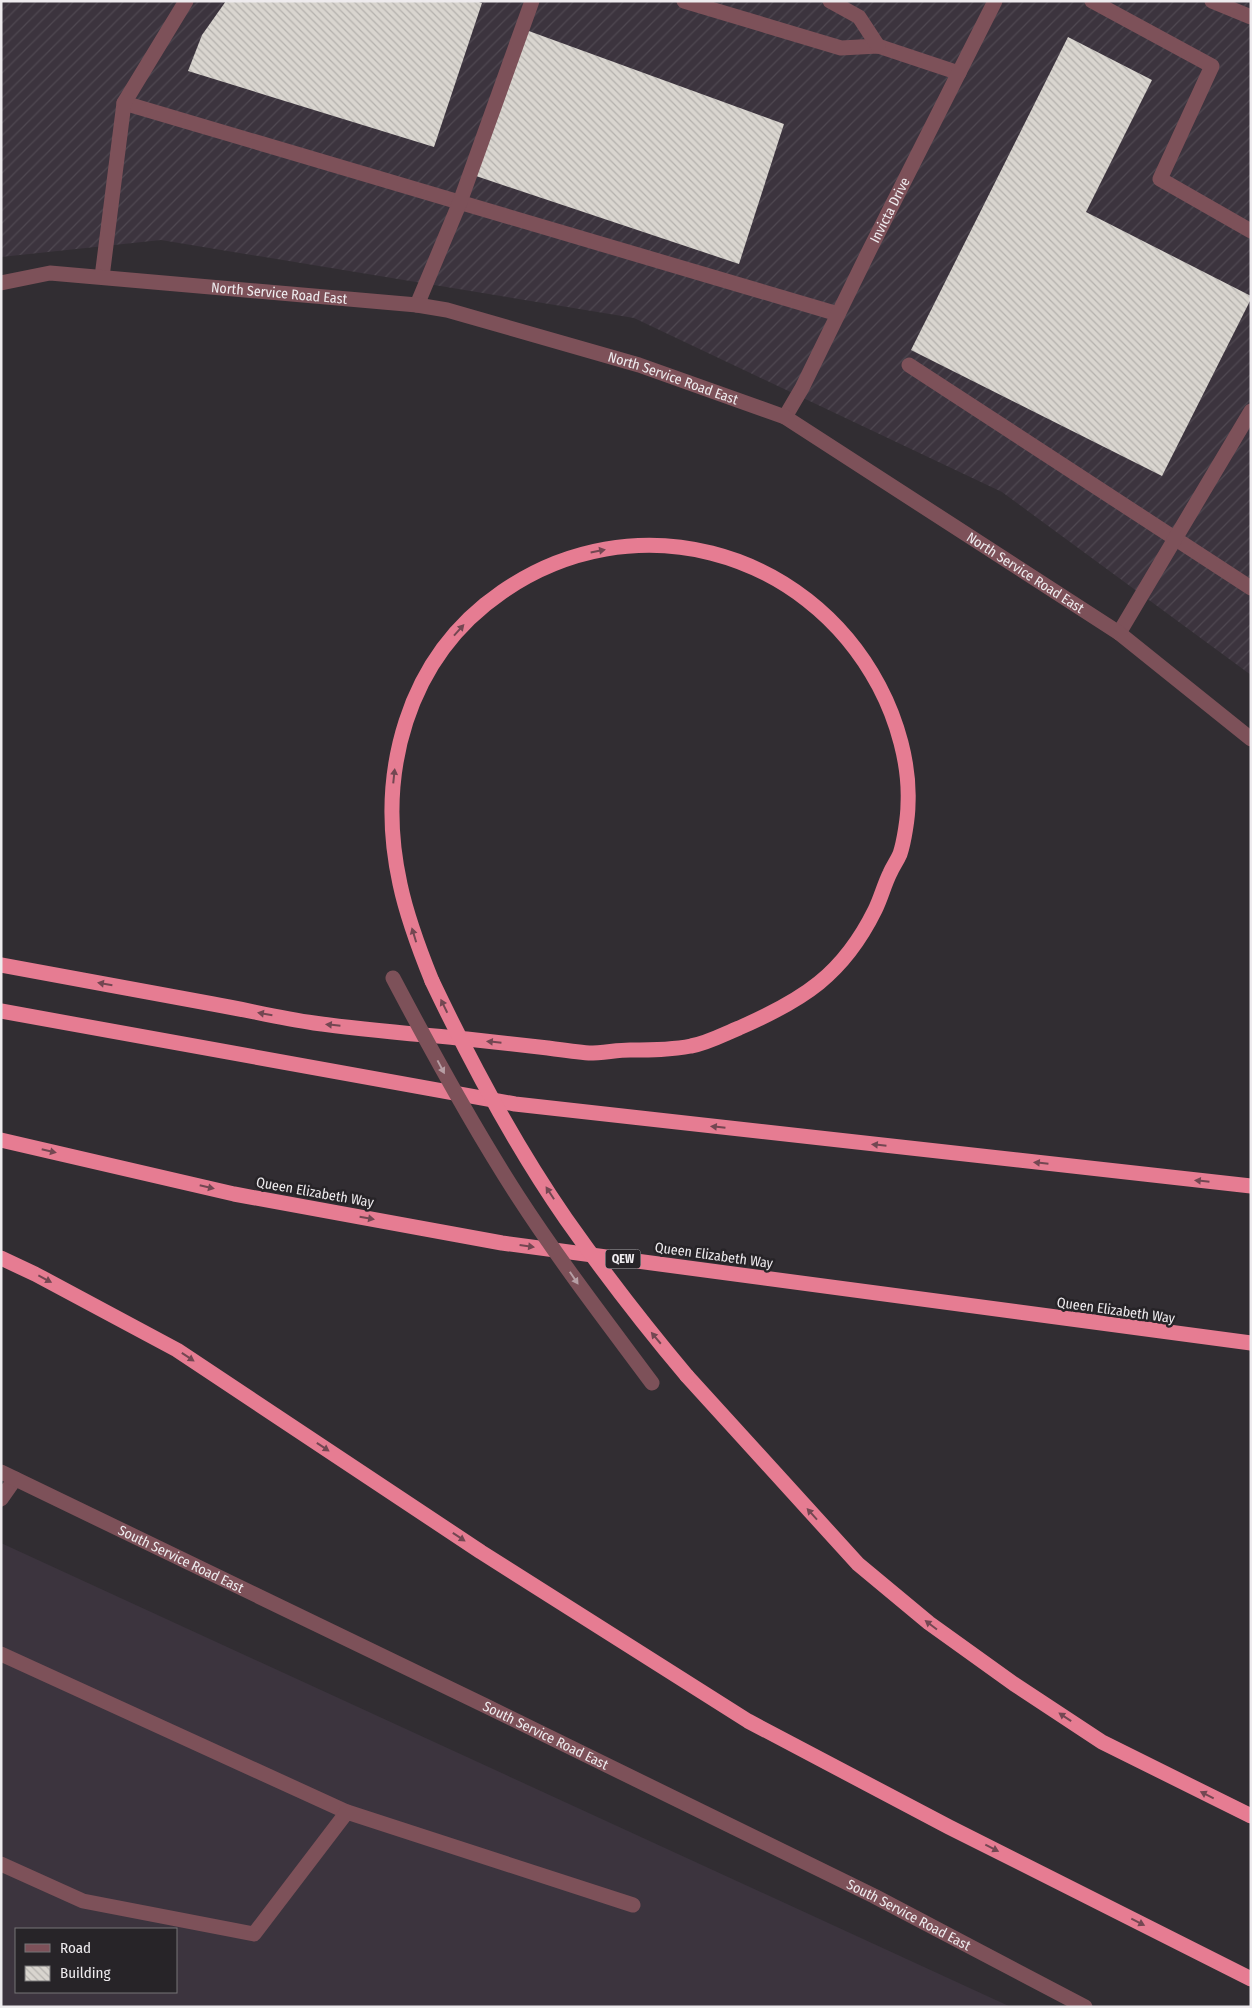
<svg xmlns="http://www.w3.org/2000/svg" width="1252" height="2008" viewBox="0 0 1252 2008" font-family="'Fira Sans Condensed',sans-serif">
<style>
.built{fill:#3c343e;fill-rule:evenodd}
.industrial{fill:url(#industrial-furrows)}
.building{fill:url(#building-back-hatch)}
.lines{fill:none;stroke-linecap:round;stroke-linejoin:round}
.service{stroke:#7d5159;stroke-width:15}
.minor{stroke:#7d5159;stroke-width:15}
.tertiary{stroke:#7d5159;stroke-width:15}
.motorway{stroke:#e67c92;stroke-width:15}
.minor-bridge{stroke:#7d5159;stroke-width:15}
.motorway-bridge{stroke:#e67c92;stroke-width:15}
.oneway{fill:#734752}
.oneway2{fill:#b69ea4}
.labels{text-anchor:middle;stroke-width:5;stroke-linejoin:round;paint-order:stroke}
.shield{fill:#272428;stroke:#b2afb3;stroke-width:1}
.shield-label{font-size:12px;font-weight:bold;fill:#eeebee}
.street-label{font-size:14px;fill:#eeebee;stroke:#272428}
</style>
<defs>
<pattern id="industrial-furrows" width="10" height="10" patternUnits="userSpaceOnUse" patternTransform="scale(1.25)"><rect width="10" height="10" fill="#3c343e"/><path d="M-1 1l2-2M0 10L10 0M9 11l2-2" fill="none" stroke="#4f4851"/></pattern>
<pattern id="building-back-hatch" width="6" height="6" patternUnits="userSpaceOnUse" patternTransform="scale(1.25)"><rect width="6" height="6" fill="#d9d5cf"/><path d="M-1 5l2 2M0 0l6 6M5-1l2 2" fill="none" stroke="#b4b1ad"/></pattern>
</defs>
<rect width="100%" height="100%" fill="#312d32"/>
<!-- built -->
<path class="built" d="M1,1543L1011,2007H1ZM16,1929H176V1992H16Z"/>
<!-- industrial -->
<path class="industrial" d="M1,1H1251V675L1002,492L634,318L161,240L1,257Z"/>
<!-- building -->
<g class="building">
<path d="M226,1H476L482,3L434,147L188,71L202,35Z"/>
<path d="M526,30L784,124L739,264L476,176Z"/>
<path d="M1068,37L1152,80L1086,212L1251,296V299L1162,476L911,350Z"/>
</g>
<g class="lines">
<!-- service -->
<g class="service">
<path d="M684,1L841,48L878,46L959,73"/>
<path d="M830,1L859,17L878,46"/>
<path d="M1092,1L1212,66L1160,179L1251,231"/>
<path d="M1212,1L1251,17"/>
<path d="M124,103L838,314"/>
<path d="M102,277L124,103L186,1"/>
<path d="M417,305L460,202L532,1"/>
<path d="M909,365L1251,588"/>
<path d="M1119,633L1251,411"/>
<path d="M1,1499L15,1479"/>
<path d="M1,1654L347,1812"/>
<path d="M1,1864L83,1901L254,1934L347,1812L633,1905"/>
</g>
<!-- minor -->
<path class="minor" id="s1" d="M785,417L802,388L869,251L995,1"/>
<!-- tertiary -->
<g class="tertiary">
<path id="s2" d="M1,283L50,273L417,305L447,310L639,365L785,417L1119,633L1251,739"/>
<path id="s3" d="M1,1472L486,1706L874,1896L1085,2007"/>
</g>
<!-- motorway -->
<g class="motorway">
<path d="M1,965C72,978 142,991 213,1004C247,1010 280,1018 314,1023C365,1030 416,1034 467,1039C494,1042 521,1045 548,1048C562,1050 576,1052 589,1053C603,1053 617,1050 630,1050C651,1050 671,1050 691,1046C708,1043 724,1034 739,1028C803,1000 843,975 875,910C881,898 884,885 890,873C893,866 897,861 900,854C904,842 908,817 908,804C910,764 897,720 879,686C805,547 632,502 502,592C406,658 376,774 400,884C407,917 419,949 432,981"/>
<path d="M1,1011L515,1104L1251,1186"/>
<path d="M1,1140L234,1194L502,1243L1251,1343"/>
<path d="M1,1258L35,1274L177,1350L481,1552L748,1721L949,1827L1251,1979"/>
<path d="M687,1376L858,1564L929,1623L1014,1684L1102,1742L1251,1816"/>
</g>
<!-- minor-bridge -->
<path class="minor-bridge" d="M393,978C432,1052 472,1125 517,1195C559,1260 606,1321 652,1383"/>
<!-- motorway-bridge -->
<path class="motorway-bridge" d="M432,981C471,1063 514,1144 566,1219C604,1273 644,1325 687,1376"/>
</g>
<!-- one-way arrows -->
<defs><path id="oneway-solid" d="M-6-.8H1V-3.2L6.5 0L1 3.2V.8H-6Z" transform="scale(1.25)"/></defs>
<g class="oneway">
<use href="#oneway-solid" transform="translate(598 551) rotate(-11)"/>
<use href="#oneway-solid" transform="translate(459 630) rotate(-48)"/>
<use href="#oneway-solid" transform="translate(394 776) rotate(-84)"/>
<use href="#oneway-solid" transform="translate(414 935) rotate(-107)"/>
<use href="#oneway-solid" transform="translate(105 984) rotate(-170)"/>
<use href="#oneway-solid" transform="translate(444 1006) rotate(-116)"/>
<use href="#oneway-solid" transform="translate(265 1014) rotate(-170)"/>
<use href="#oneway-solid" transform="translate(333 1025) rotate(-174)"/>
<use href="#oneway-solid" transform="translate(494 1042) rotate(-174)"/>
<use href="#oneway-solid" transform="translate(718 1127) rotate(-174)"/>
<use href="#oneway-solid" transform="translate(879 1145) rotate(-174)"/>
<use href="#oneway-solid" transform="translate(49 1151) rotate(13)"/>
<use href="#oneway-solid" transform="translate(1041 1163) rotate(-174)"/>
<use href="#oneway-solid" transform="translate(1202 1181) rotate(-174)"/>
<use href="#oneway-solid" transform="translate(207 1187) rotate(13)"/>
<use href="#oneway-solid" transform="translate(550 1193) rotate(-123)"/>
<use href="#oneway-solid" transform="translate(367 1218) rotate(10)"/>
<use href="#oneway-solid" transform="translate(527 1246) rotate(8)"/>
<use href="#oneway-solid" transform="translate(45 1279) rotate(28)"/>
<use href="#oneway-solid" transform="translate(656 1338) rotate(-130)"/>
<use href="#oneway-solid" transform="translate(188 1357) rotate(34)"/>
<use href="#oneway-solid" transform="translate(323 1447) rotate(34)"/>
<use href="#oneway-solid" transform="translate(812 1514) rotate(-132)"/>
<use href="#oneway-solid" transform="translate(459 1537) rotate(34)"/>
<use href="#oneway-solid" transform="translate(931 1625) rotate(-143)"/>
<use href="#oneway-solid" transform="translate(1065 1717) rotate(-146)"/>
<use href="#oneway-solid" transform="translate(1207 1795) rotate(-153)"/>
<use href="#oneway-solid" transform="translate(992 1848) rotate(27)"/>
<use href="#oneway-solid" transform="translate(1138 1922) rotate(27)"/>
</g>
<g class="oneway2">
<use href="#oneway-solid" transform="translate(441 1067) rotate(62)"/>
<use href="#oneway-solid" transform="translate(574 1278) rotate(56)"/>
</g>
<g class="labels">
<!-- shield labels -->
<rect class="shield" x="605.5" y="1249.5" width="35" height="19" rx="4"/>
<g class="shield-label">
<text x="623" y="1263">QEW</text>
</g>
<!-- street labels -->
<g class="street-label">
<text dy="5" stroke="none"><textPath href="#s1" startOffset="232">Invicta Drive</textPath></text>
<text dy="5" stroke="none"><textPath href="#s2" startOffset="280">North Service Road East</textPath></text>
<text dy="5" stroke="none"><textPath href="#s2" startOffset="685">North Service Road East</textPath></text>
<text dy="5" stroke="none"><textPath href="#s2" startOffset="1090">North Service Road East</textPath></text>
<text transform="translate(315 1192) rotate(10)" y="5">Queen Elizabeth Way</text>
<text transform="translate(714 1255) rotate(8)" y="5">Queen Elizabeth Way</text>
<text transform="translate(1116 1310) rotate(8)" y="5">Queen Elizabeth Way</text>
<text dy="5" stroke="none"><textPath href="#s3" startOffset="200">South Service Road East</textPath></text>
<text dy="5" stroke="none"><textPath href="#s3" startOffset="605">South Service Road East</textPath></text>
<text dy="5" stroke="none"><textPath href="#s3" startOffset="1010">South Service Road East</textPath></text>
</g>
</g>
<!-- border -->
<rect width="1252" height="2008" fill="none" stroke="#eeebee" stroke-width="5"/>
<!-- legend -->
<rect x="15" y="1928" width="162" height="65" fill="#272428" stroke="#777477"/>
<rect x="25" y="1944" width="25" height="8" fill="#7d5159" stroke="#777477"/>
<text x="60" y="1953" font-size="15" fill="#eeebee">Road</text>
<rect x="25" y="1966" width="25" height="15" fill="url(#building-back-hatch)" stroke="#777477"/>
<text x="60" y="1978" font-size="15" fill="#eeebee">Building</text>
</svg>
